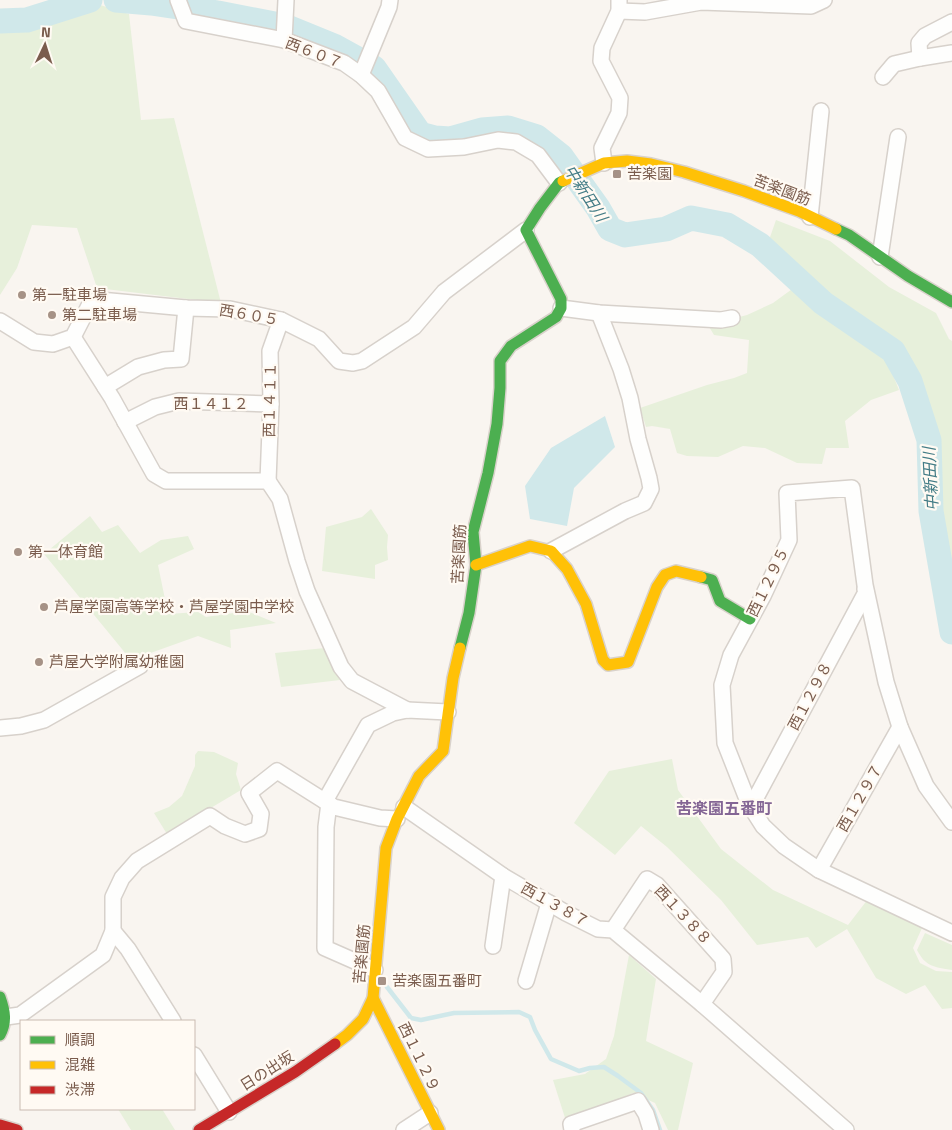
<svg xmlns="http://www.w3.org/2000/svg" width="952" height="1130" viewBox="0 0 952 1130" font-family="'Titillium Web','Noto Sans JP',sans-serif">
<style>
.green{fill:#e7f0db}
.water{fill:#d0e8ea}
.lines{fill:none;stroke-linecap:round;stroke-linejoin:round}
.stream{stroke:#d0e8ea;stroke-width:4.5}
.river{stroke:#d0e8ea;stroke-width:25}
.street-casing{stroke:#d7d1cb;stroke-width:18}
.fast-casing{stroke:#d9d2cb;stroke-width:14}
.slow-casing{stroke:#d9d2cb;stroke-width:14}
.jam-casing{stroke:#d9d2cb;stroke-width:14}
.street{stroke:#fefefd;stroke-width:15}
.fast{stroke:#4caf50;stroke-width:11}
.slow{stroke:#ffc107;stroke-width:11}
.jam{stroke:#c62828;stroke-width:11}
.poi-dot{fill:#a69286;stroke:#fffaf3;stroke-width:2}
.labels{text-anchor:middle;stroke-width:4.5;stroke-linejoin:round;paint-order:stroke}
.street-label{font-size:15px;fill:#7a5c4d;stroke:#fffaf3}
.poi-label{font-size:15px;fill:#7a5c4d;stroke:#fffaf3;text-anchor:start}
.water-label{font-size:16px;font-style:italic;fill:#437c86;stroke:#fffaf3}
.neighbourhood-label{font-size:16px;font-weight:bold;fill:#846695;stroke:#fffaf3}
</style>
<rect width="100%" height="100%" fill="#f9f5f0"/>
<!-- green -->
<g class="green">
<path d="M63,0H84L129,14L141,120L174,118L221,303L97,288L77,228L32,225L17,268L0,295V24Z"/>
<path d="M776,220L830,241L889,287L936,313L949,339L952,341V600L924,526L918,487L935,431L903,362L889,365L899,390L871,400L845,421L849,448H826L822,464L797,463L765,448L743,446L718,457L687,456L677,453L670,429L652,426L646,427L640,408L707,385L734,378L747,373L749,340L714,335L708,325L747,315L773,303L799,284L769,240Z"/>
<path d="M371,509L388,535L387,547L388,560L375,565V579L322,571L326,527L362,517Z"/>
<path d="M90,516L102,532L118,525L140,553L161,540L188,536L194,549L158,565L168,614L198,612L206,617L247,611L276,623L230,630L231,648L198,636L131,660L44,554Z"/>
<path d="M325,648L340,680L281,687L275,653Z"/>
<path d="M198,751L214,752L238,763L236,774L241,790L167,834L154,813L169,807L182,796L195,766V755Z"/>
<path d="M672,759L678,790L721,849L773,890L848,925L868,899L922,928L913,948L920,963L936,971L952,972V1008L942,1009L925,985L906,994L876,978L847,929L816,948L808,937L757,945L721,900L667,847L641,826L615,855L574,823L609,771Z"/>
<path d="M925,933L952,945V970C934,967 926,967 917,950Z"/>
<path d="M629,955L656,979L646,1041L693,1063L678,1130H668L655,1103L633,1093L566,1121L553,1080L585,1074L606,1059L614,1036Z"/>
<path d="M118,1109H162L175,1130H131Z"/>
</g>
<!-- water -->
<path class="water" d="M605,416L615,447L574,488L567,526L530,519L525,486L551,448Z"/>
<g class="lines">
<!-- stream -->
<path class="stream" d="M387,987L411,1018L421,1020L454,1013L519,1012L530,1017L535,1030L551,1059L579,1071L590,1068L604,1067L618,1076L641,1093L653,1110L660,1130"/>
<!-- river -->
<g class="river">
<path d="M116,0L151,3L218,13L285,26L334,46L374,68L420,134L435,138L450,139L482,130L508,128L537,137L561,156L598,208L610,229L625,235L666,229L691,218L727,225L760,245L823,303L893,351L910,381L929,440L931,511L952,632"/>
<path d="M0,21L27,20L90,0"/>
</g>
<!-- street casing -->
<g class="street-casing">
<g id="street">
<path d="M178,0L186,21L284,40L344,63L361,75L378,91L405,138L428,149L464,147L498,140L516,142L538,155L559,183"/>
<path d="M619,11L645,12L701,2L811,6L824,0"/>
<path d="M952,22L925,36L919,43L920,58L952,53"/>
<path d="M284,40L286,0"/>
<path d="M361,75L389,7L390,0"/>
<path d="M883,77L894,64L920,58"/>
<path d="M604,163L602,148L619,113L620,98L601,61L602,48L619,11V0"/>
<path d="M810,217L821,111"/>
<path d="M880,257L898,137"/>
<path d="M561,308L599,313L721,320L732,318"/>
<path d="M0,321L34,342L53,344L73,337L91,302L100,300L186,308L230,309L281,320L319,339L339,361L353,363L362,361L414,327L444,292L526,230"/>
<path d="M73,337L112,398L154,474L166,481H268"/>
<path d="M105,387L138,367L164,360L181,359L186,308"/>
<path d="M125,422L155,407L179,401L271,404"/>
<path d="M268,481L280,499L297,561L307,591L341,667L352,681L407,710"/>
<path d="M268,481L271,404L270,351L281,320"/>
<path d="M551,551L625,511L644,503L651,489L649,478L638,439L630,398L621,369L599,313"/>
<path d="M0,728L21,726L44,720L140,666"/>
<path d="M325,801L368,725L393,713L407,710L448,712"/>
<path d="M329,803L326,827L325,948L375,970"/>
<path d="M404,807L503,876L566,913L598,929L613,930L702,1004L846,1130"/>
<path d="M751,807L866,592L865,589"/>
<path d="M952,822L926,786L900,727L886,682L865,585L852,488L787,493L789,540L763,596L731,655L722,685L725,743L749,804L763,826L784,846L819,870L952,933"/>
<path d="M819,870L900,727"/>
<path d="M613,930L647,879L657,885L723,959L724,972L702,1004"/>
<path d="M113,931L128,949L173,1021"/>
<path d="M493,946L503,876"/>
<path d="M526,981L549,903"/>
<path d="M6,1017L20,1015L103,955L113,931V897L122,878L137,861L210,816L225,826L245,834L259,829L261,814L249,793L277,771L334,807L380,818L397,819"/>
<path d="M194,1055L229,1112"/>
<path d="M404,1130L430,1113"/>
<path d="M572,1130L571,1124L638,1101L646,1114L651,1130"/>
</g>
</g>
<!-- fast casing -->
<g class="fast-casing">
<g id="fast">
<path d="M836,229L849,235L908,276L952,302"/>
<path d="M701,577L712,580L720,601L750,619"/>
<path d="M460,648L469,613L476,565L473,532L488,473L497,424L500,388V361L511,346L556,317L561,308V299L526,230L540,208L559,183L563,181"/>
<path d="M0,997C5,1011 7,1022 0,1035"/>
</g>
</g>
<!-- slow casing -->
<g class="slow-casing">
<g id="slow">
<path d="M563,181L604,163L627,161L651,164L684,172L744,191L799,211L836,229"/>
<path d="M476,565L530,546L551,551L567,569L586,604L603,660L608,665L628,662L657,587L665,575L676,571L701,577"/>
<path d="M373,998L439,1130"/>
<path d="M335,1044L347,1035L363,1019L373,998L386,848L397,819L419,776L443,751L453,678L460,648"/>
</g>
</g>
<!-- jam casing -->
<g class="jam-casing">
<g id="jam">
<path d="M0,1125L17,1130"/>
<path d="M199,1130L295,1072L335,1044"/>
</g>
</g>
<!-- street -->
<use href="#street" class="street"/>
<!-- fast -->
<use href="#fast" class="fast"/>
<!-- slow -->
<use href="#slow" class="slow"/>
<!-- jam -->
<use href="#jam" class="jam"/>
</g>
<!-- markers -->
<g class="poi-dot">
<rect x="612" y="169" width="10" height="10" rx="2.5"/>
<circle cx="22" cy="295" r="5"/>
<circle cx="52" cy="315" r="5"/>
<circle cx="18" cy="552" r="5"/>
<circle cx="44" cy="607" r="5"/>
<circle cx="39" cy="662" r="5"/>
<rect x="377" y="976" width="10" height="10" rx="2.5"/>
</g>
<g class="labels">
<!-- street labels -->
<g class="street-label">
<text transform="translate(314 53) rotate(21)" y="5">西６０７</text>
<text transform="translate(782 190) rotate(21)" y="5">苦楽園筋</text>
<text transform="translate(249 315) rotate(10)" y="5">西６０５</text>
<text transform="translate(270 400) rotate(-89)" y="5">西１４１１</text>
<text x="211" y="409">西１４１２</text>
<text transform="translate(459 554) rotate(-87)" y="5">苦楽園筋</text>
<text transform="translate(768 582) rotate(-64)" y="5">西１２９５</text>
<text transform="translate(810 696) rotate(-62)" y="5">西１２９８</text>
<text transform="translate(860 798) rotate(-60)" y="5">西１２９７</text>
<text transform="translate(555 905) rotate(29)" y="5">西１３８７</text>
<text transform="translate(683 915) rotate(47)" y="5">西１３８８</text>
<text transform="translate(362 954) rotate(-85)" y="5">苦楽園筋</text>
<text transform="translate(419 1057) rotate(64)" y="5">西１１２９</text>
<text transform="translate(267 1071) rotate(-32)" y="5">日の出坂</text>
</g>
<!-- poi labels -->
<g class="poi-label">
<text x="627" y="179">苦楽園</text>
<text x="32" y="300">第一駐車場</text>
<text x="62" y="320">第二駐車場</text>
<text x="28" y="557">第一体育館</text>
<text x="54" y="612">芦屋学園高等学校・芦屋学園中学校</text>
<text x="49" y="667">芦屋大学附属幼稚園</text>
<text x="392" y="986">苦楽園五番町</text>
</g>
<!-- water labels -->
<g class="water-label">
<text transform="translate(586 193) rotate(57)" y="6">中新田川</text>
<text transform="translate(930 479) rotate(-93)" y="6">中新田川</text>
</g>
<!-- neighbourhood labels -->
<g class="neighbourhood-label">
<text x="724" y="814">苦楽園五番町</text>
</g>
</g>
<!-- legend -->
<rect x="20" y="1020" width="175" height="90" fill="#fffaf3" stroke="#cabbb1"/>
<rect x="30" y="1036" width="25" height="8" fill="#4caf50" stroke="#cabbb1"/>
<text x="65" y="1045" font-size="15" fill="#7a5c4d">順調</text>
<rect x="30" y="1061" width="25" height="8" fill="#ffc107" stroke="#cabbb1"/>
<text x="65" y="1070" font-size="15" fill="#7a5c4d">混雑</text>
<rect x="30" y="1086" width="25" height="8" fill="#c62828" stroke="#cabbb1"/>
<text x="65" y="1095" font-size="15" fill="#7a5c4d">渋滞</text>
<!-- north arrow -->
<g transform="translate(45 45) rotate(4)" stroke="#fffaf3" stroke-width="4" paint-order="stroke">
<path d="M0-4L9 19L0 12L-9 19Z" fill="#7a5c4d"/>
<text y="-8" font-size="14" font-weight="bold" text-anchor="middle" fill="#7a5c4d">N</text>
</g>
</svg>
